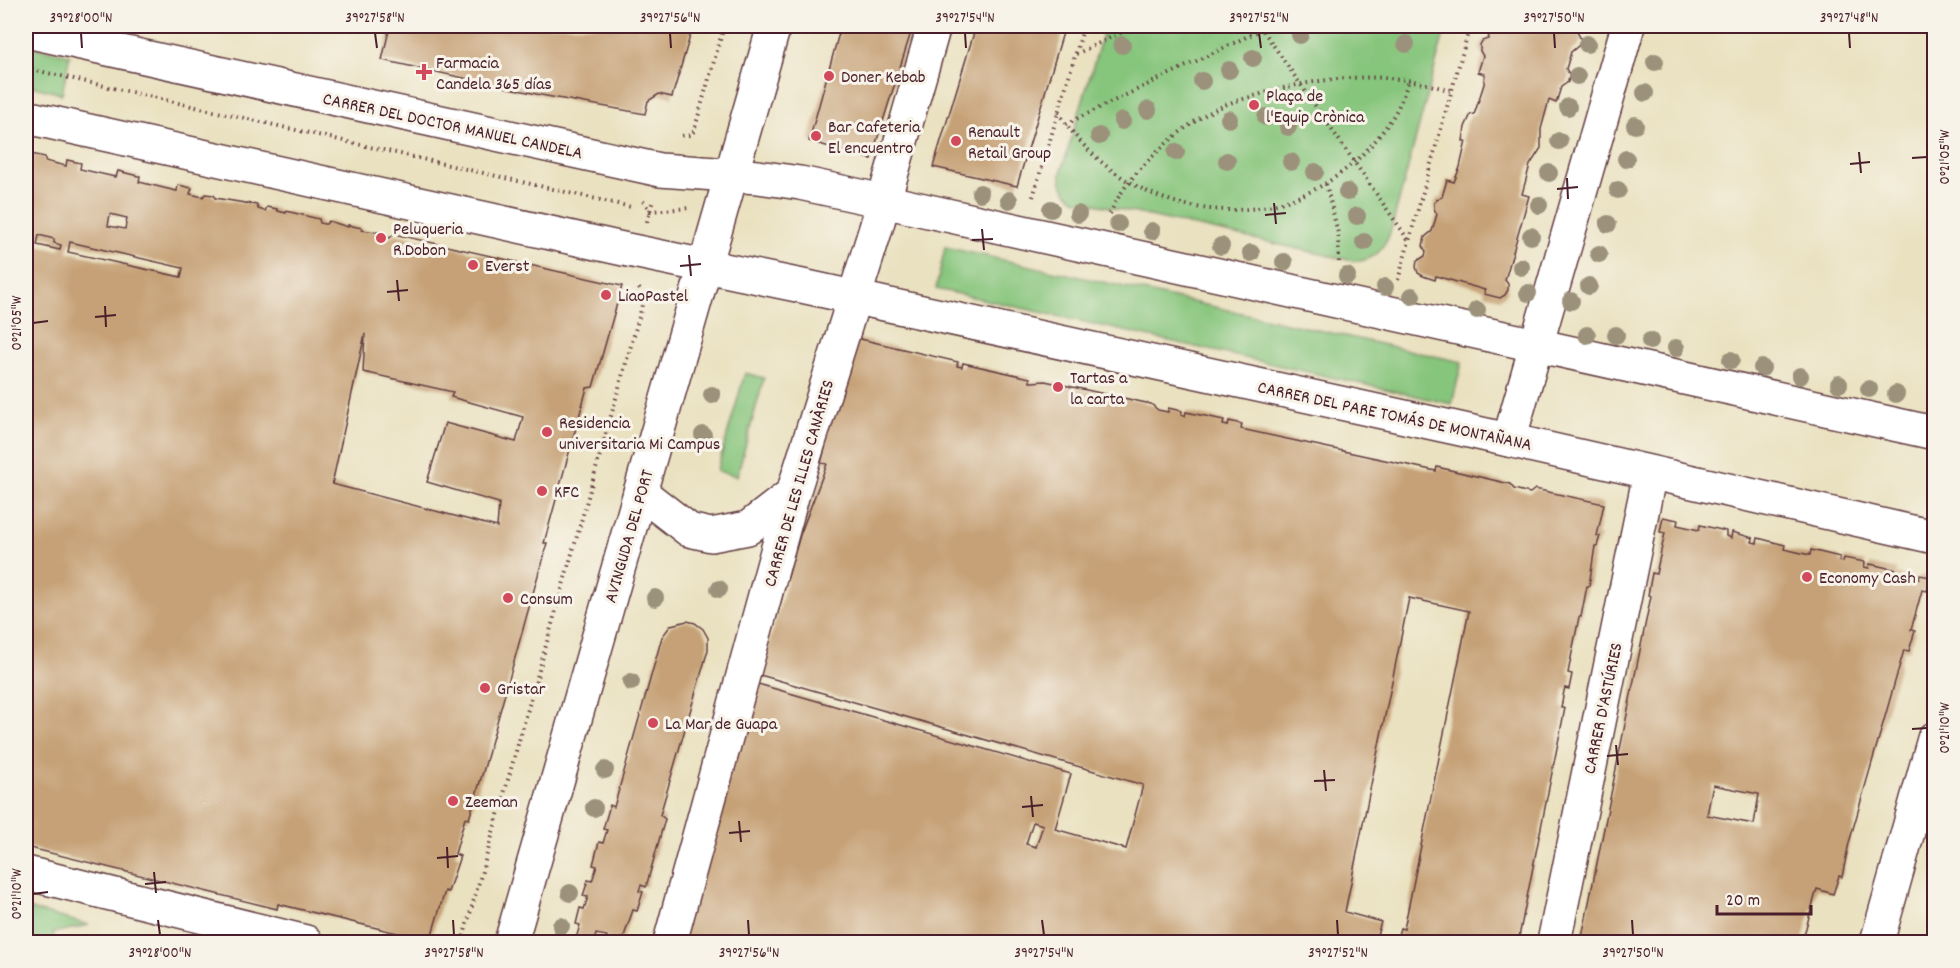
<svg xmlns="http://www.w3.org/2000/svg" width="1960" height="968" viewBox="0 0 1960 968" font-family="Dekko,sans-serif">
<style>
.green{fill:#86c57c;stroke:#687254;stroke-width:1.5}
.building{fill:#c6a177;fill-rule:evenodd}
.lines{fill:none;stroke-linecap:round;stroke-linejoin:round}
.minor-casing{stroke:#623c41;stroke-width:36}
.major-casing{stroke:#623c41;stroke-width:36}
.path{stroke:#623c41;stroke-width:4;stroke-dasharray:1.5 4.5;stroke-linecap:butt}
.minor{stroke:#fff;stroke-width:33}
.major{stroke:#fff;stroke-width:33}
.tree{fill:#9c927b}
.ticks{fill:none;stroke:#4a1f2b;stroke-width:2}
.poi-dot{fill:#d1495b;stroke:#f7f3e8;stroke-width:2}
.labels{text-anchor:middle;stroke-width:6;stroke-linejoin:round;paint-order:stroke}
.poi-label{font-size:18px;fill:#4a1f2b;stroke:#f7f3e8;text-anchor:start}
.street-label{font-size:18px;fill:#4a1f2b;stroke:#f7f3e8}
.neatline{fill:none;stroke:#4a1f2b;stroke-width:2}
.ticks-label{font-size:15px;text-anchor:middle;fill:#4a1f2b}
</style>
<rect width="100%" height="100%" fill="#f7f3e8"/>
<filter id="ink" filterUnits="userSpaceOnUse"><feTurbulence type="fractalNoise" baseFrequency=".0167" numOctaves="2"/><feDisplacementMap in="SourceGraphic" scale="12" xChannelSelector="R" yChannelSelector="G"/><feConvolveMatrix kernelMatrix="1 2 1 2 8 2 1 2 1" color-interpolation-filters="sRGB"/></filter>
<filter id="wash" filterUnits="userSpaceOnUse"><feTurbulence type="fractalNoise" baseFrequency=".008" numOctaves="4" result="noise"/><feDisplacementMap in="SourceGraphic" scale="24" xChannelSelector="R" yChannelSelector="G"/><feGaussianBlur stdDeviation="1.35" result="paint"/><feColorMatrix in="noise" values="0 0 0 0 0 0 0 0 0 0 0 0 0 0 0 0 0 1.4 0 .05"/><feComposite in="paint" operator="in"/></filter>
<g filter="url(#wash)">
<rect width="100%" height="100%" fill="#eae1c0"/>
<!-- green -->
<g class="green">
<path d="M1105,26H1446L1391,230C1385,249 1374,262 1353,261L1077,200C1066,194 1060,186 1061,173Z"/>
<path d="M26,46L70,55L62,94L26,85Z"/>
<path d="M945,247L1462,362L1452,404L936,289Z"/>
<path d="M745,373L764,378L737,476L717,471Z"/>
<path d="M26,908L89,925L53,933L55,942H26Z"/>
</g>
<g id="blocks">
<!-- building -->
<g class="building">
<path d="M390,26H693L672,97L659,94L648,101L645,114L541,95L382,60Z"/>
<path d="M841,26H913L871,159L809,141Z"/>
<path d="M976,26H1065L1017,186L933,167Z"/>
<path d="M1492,26H1579L1577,31L1581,40L1578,46L1571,52L1566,69L1569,74L1568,82L1561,87L1556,103L1549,100L1541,129V148L1530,165L1522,194L1529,196L1505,280L1508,284V290L1505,295L1500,298L1484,294L1485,290L1436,276L1435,280L1423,276L1418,273L1416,267L1417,261L1425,256L1426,252L1423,246L1425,237L1432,231L1437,214L1434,209V203L1437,199L1442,197L1447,180L1454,182L1460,167L1466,141H1463L1465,127L1471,114L1474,115L1484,84L1485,74L1478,72L1483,56L1480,51V45L1482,41L1488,39Z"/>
<path d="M26,153L45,157V161L66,166L67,160L81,163L80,169L115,177H116L118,171L138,176H140L139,182L172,190L177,191L178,185L192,188L190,194L203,197L205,194L214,195L215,198L257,205L258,209L265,211L267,207L277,209L278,211L286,213V211L319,219L320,223L324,224H326L329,221L348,227V225L362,228V230L383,233L384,236L390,238L394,234L622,286L593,387L587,388L544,543H547L485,765L469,819L465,818L455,854L460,856L448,892L445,891L430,941L278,904L277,909L26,847ZM110,214L127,218L125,229L108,226ZM39,235L54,239V243L61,245L60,250L37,245ZM70,242L183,268L181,277L68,252ZM365,334L363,372L453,392L451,397L523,417L516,442L445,423L427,482L499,503L497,527L332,484Z"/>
<path d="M852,337L958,362L957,366L962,367L963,363L1030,378V382H1032L1045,381L1151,404L1158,410L1168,412V408L1182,411L1181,415L1185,416L1186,412L1224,420L1223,425L1228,426L1229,421L1242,424L1241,429L1436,471L1437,467L1510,484L1514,489L1530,493L1535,489L1604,504L1597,536H1600L1597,546H1595L1589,586H1587L1581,617H1579L1568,673L1572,674L1569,689L1565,688L1564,691L1561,708H1565L1518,942H1396L1400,928L1404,929L1469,611L1409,598L1345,912L1381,922L1375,942H676L758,684L1071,774L1055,829L1126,849L1143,785L760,675L800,535L827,464L821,463L825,448L821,447ZM1033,822L1043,825L1036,847L1026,844Z"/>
<path d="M1663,517L1678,520L1677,525L1699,530L1700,525L1726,531V536L1731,538L1732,532L1753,538L1752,542L1757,543L1758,538L1785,545L1784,549L1810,555L1811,550L1840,557L1839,561L1843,562L1844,558L1865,562L1864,567L1869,568L1870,564L1897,570L1896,574L1919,579L1920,575L1931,577L1927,591L1922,590L1911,630L1915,631L1909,651L1904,650L1849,843L1842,877L1839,876L1833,894L1817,889L1802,942H1581L1651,596L1648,595L1652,573L1656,574L1665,533L1660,532ZM1713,785L1759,794L1754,824L1707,815Z"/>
<path d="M687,621L695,623L703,629L708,638V650L660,815L665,819L646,887L641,885L639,891L643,892L637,911L633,910L622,942H605L607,936L596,934L594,942H575L580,925L576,924L580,908L584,909L588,897L583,896L588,880L592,881L597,866L593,865L599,842L603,843L607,830L603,829L610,805L614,807L662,637L671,625Z"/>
<path d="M184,936L205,942H174L183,939Z"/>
</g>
</g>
</g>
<g filter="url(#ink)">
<use href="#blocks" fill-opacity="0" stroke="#623c41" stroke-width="1.5"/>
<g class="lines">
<!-- minor casing -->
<g class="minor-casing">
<g id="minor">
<path d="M1509,440L1628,26"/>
<path d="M640,492L689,530L711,535L748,528L793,493"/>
<path d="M26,873L306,942"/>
<path d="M670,942L793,493L876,228L934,26"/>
<path d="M1554,942L1650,473"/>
<path d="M1877,942L1934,739"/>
</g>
</g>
<!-- major casing -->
<g class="major-casing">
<g id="major">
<path d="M26,31L660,170L758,177L800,183L883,201L1934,433"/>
<path d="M26,117L623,249L802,286L1460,429L1934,537"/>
<path d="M511,942L774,26"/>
</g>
</g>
<!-- path -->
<g class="path">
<path d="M1260,26L1409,241"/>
<path d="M1076,54L1135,26"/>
<path d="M26,68L631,207"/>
<path d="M1058,112C1138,237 1309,246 1392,118C1400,106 1404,93 1409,80"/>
<path d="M1066,124L1269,26"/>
<path d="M682,136L690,135L694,131L724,26"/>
<path d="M1326,184L1338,233L1339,266"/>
<path d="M1033,197L1084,26"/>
<path d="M643,201L650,211L690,208"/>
<path d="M1110,214C1120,190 1137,171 1156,153C1175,135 1199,116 1223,106C1233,101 1244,99 1254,96C1303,81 1356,73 1407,80C1422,82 1437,87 1452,91"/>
<path d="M647,222L653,200"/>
<path d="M1398,280L1470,26"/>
<path d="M462,942L641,310C643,300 644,294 637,286"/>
</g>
<!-- minor -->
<use href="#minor" class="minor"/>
<!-- major -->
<use href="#major" class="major"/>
</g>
<!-- trees -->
<g class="tree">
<circle cx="1300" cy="35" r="9"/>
<circle cx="1406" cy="44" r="9"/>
<circle cx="1587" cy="44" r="9"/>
<circle cx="1122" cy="45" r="9"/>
<circle cx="1253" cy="58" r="9"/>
<circle cx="1655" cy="62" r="9"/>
<circle cx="1229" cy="70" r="9"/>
<circle cx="1577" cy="76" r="9"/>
<circle cx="1202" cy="81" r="9"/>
<circle cx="1645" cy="93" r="9"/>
<circle cx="1568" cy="107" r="9"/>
<circle cx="1148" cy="110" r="9"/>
<circle cx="1266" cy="117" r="9"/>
<circle cx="1229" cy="119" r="9"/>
<circle cx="1122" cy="121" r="9"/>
<circle cx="1635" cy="125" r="9"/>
<circle cx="1288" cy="127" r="9"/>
<circle cx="1099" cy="136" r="9"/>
<circle cx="1559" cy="141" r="9"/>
<circle cx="1176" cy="152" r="9"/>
<circle cx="1626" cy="159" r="9"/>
<circle cx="1227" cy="161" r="9"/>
<circle cx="1291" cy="162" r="9"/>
<circle cx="1315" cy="172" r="9"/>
<circle cx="1549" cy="173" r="9"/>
<circle cx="1618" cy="190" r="9"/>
<circle cx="1347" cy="192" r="9"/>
<circle cx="980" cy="193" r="9"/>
<circle cx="1009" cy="200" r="9"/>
<circle cx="1539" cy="205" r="9"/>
<circle cx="1051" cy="209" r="9"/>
<circle cx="1078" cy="214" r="9"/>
<circle cx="1357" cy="216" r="9"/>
<circle cx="1118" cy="224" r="9"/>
<circle cx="1608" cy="224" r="9"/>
<circle cx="1152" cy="231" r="9"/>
<circle cx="1531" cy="236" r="9"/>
<circle cx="1364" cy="242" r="9"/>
<circle cx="1221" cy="246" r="9"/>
<circle cx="1251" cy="253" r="9"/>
<circle cx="1599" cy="254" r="9"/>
<circle cx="1284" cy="262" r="9"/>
<circle cx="1521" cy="267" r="9"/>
<circle cx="1347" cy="276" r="9"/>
<circle cx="1589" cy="286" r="9"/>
<circle cx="1385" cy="287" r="9"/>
<circle cx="1528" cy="293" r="9"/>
<circle cx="1412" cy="296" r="9"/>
<circle cx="1571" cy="301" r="9"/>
<circle cx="1477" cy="310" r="9"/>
<circle cx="1587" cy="335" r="9"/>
<circle cx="1616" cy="335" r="9"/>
<circle cx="1650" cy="341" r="9"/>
<circle cx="1676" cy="348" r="9"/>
<circle cx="1731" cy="360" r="9"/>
<circle cx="1762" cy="368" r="9"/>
<circle cx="1800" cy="376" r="9"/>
<circle cx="1839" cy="384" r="9"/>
<circle cx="1869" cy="389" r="9"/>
<circle cx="1896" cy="394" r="9"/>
<circle cx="712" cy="395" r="9"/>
<circle cx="703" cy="435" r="9"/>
<circle cx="719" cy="589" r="9"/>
<circle cx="655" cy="598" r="9"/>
<circle cx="631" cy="682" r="9"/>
<circle cx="605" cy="770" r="9"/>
<circle cx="594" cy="808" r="9"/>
<circle cx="570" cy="893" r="9"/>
<circle cx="561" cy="926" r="9"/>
</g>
</g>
<!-- ticks -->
<path class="ticks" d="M81,33L82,48M375,33L377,48M670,33L671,48M965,33L966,48M1259,33L1261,48M1554,33L1555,48M1849,33L1850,48M1859,152L1861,173M1912,158L1927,157M1850,164L1870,162M1567,178L1568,199M1557,189L1578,187M1274,203L1276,224M1265,215L1286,213M982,229L984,250M972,240L993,239M689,255L691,276M680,266L701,264M397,280L399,301M387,292L408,290M105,306L106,327M95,317L116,315M33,323L48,321M1912,729L1927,728M1616,745L1618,765M1607,756L1628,754M1324,770L1326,791M1314,781L1335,780M1031,796L1033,817M1022,807L1043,805M739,821L741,842M729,833L750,831M447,847L448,868M437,858L458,856M154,872L156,893M145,884L166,882M33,894L48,892M158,920L160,935M453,920L454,935M748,920L749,935M1042,920L1044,935M1337,920L1338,935M1632,920L1633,935"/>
<!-- markers -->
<g class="poi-dot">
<path d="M421 63h6v6h6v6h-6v6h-6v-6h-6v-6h6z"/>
<circle cx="829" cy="76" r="6"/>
<circle cx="1254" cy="105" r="6"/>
<circle cx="816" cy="136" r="6"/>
<circle cx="956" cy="141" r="6"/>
<circle cx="381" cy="238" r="6"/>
<circle cx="473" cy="265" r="6"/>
<circle cx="606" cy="295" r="6"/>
<circle cx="1058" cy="387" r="6"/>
<circle cx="547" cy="432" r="6"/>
<circle cx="542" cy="491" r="6"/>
<circle cx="1807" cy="577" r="6"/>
<circle cx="508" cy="598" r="6"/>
<circle cx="485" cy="688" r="6"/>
<circle cx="653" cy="723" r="6"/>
<circle cx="453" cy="801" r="6"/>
</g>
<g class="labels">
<!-- poi labels -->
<g class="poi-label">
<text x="436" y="68">Farmacia<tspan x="436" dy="21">Candela 365 días</tspan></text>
<text x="841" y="82">Doner Kebab</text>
<text x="1266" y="101">Plaça de<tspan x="1266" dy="21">l'Equip Crònica</tspan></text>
<text x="828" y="132">Bar Cafeteria<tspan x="828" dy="21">El encuentro</tspan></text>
<text x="968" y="137">Renault<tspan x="968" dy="21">Retail Group</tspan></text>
<text x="393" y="234">Peluqueria<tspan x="393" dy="21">R.Dobon</tspan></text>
<text x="485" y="271">Everst</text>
<text x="618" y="301">LiaoPastel</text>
<text x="1070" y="383">Tartas a<tspan x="1070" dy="21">la carta</tspan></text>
<text x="559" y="428">Residencia<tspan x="559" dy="21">universitaria Mi Campus</tspan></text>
<text x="554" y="497">KFC</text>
<text x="1819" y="583">Economy Cash</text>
<text x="520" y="604">Consum</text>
<text x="497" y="694">Gristar</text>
<text x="665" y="729">La Mar de Guapa</text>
<text x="465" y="807">Zeeman</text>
</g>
<!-- street labels -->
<g class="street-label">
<text transform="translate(453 125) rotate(12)" y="6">CARRER DEL DOCTOR MANUEL CANDELA</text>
<text transform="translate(1395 415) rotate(12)" y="6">CARRER DEL PARE TOMÁS DE MONTAÑANA</text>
<text transform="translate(798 483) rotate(-74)" y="6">CARRER DE LES ILLES CANÀRIES</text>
<text transform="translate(628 536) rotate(-74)" y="6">AVINGUDA DEL PORT</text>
<text transform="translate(1602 708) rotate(-78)" y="6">CARRER D'ASTÚRIES</text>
</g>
</g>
<!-- margin -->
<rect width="1960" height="968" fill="none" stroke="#f7f3e8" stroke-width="66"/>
<!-- scale -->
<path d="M1717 905v9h94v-9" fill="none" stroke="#4a1f2b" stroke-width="3"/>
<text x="1726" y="905" font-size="18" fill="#4a1f2b" stroke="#f7f3e8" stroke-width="4.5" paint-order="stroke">20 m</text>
<rect x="33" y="33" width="1894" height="902" class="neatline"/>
<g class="ticks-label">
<text x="81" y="22">39°28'00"N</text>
<text x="375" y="22">39°27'58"N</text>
<text x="670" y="22">39°27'56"N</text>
<text x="965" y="22">39°27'54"N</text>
<text x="1259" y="22">39°27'52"N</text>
<text x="1554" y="22">39°27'50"N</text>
<text x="1849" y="22">39°27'48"N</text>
<text transform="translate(1944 157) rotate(-90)" y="5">0°21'05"W</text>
<text transform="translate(16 323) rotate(-90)" y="5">0°21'05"W</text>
<text transform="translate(1944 728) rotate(-90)" y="5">0°21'10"W</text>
<text transform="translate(16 894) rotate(-90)" y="5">0°21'10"W</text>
<text x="160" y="957">39°28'00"N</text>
<text x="454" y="957">39°27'58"N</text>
<text x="749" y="957">39°27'56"N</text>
<text x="1044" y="957">39°27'54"N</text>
<text x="1338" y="957">39°27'52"N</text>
<text x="1633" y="957">39°27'50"N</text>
</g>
</svg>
